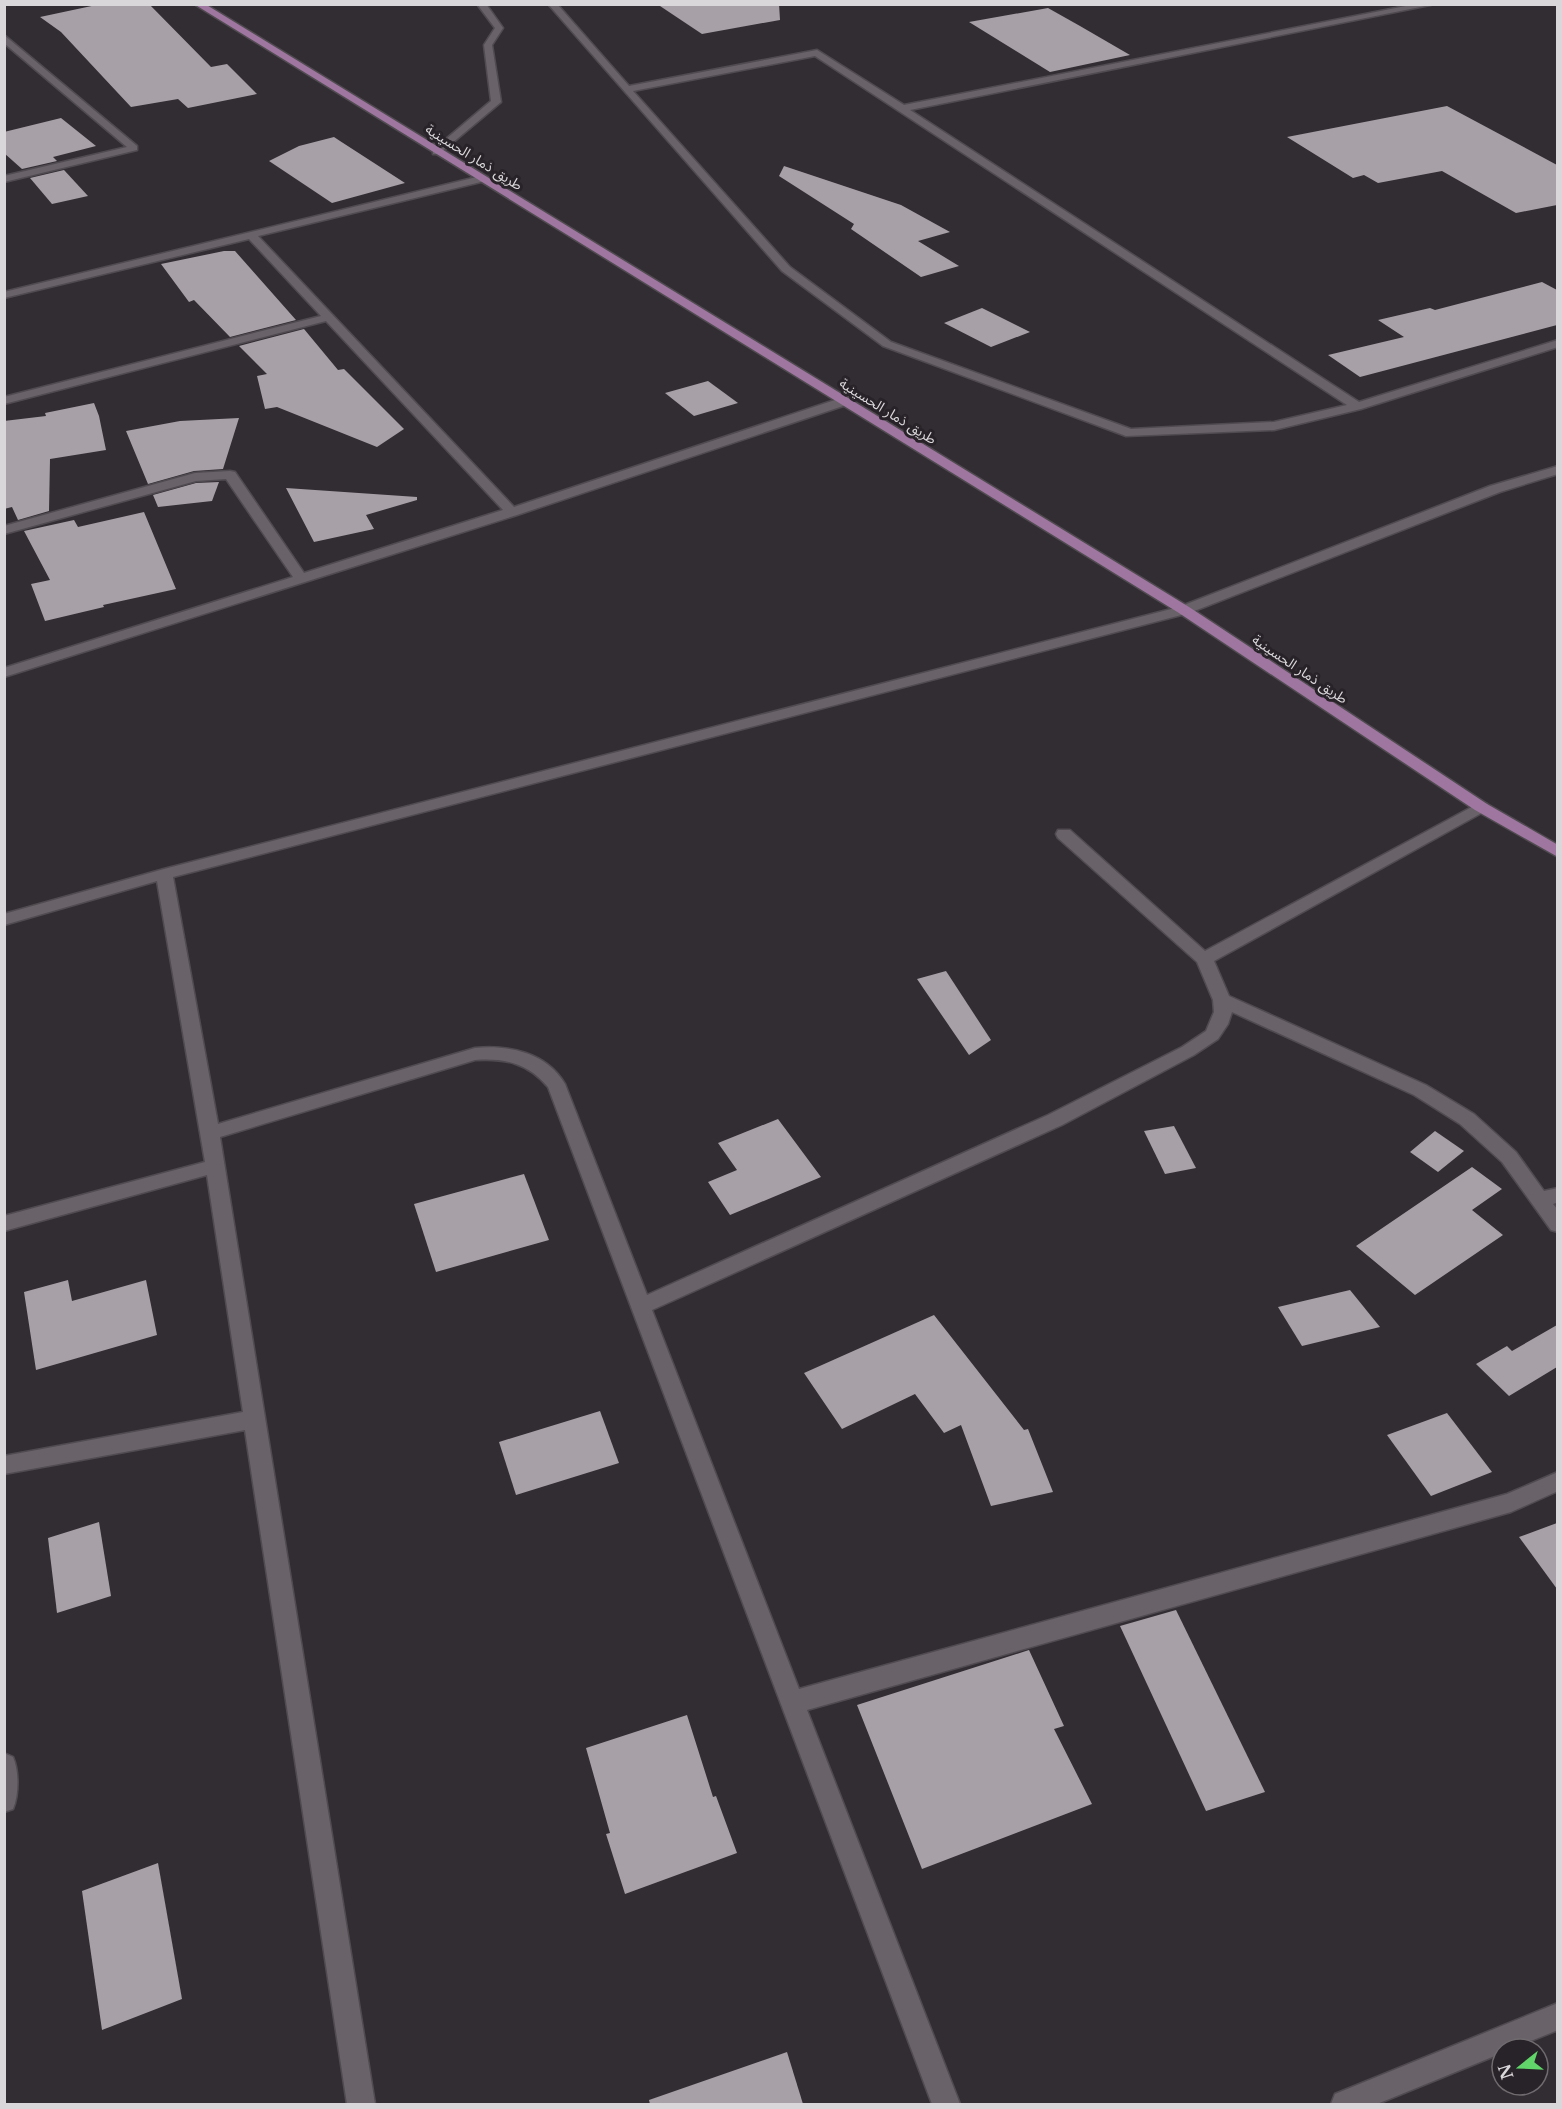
<svg xmlns="http://www.w3.org/2000/svg" width="1562" height="2109" viewBox="0 0 1562 2109" font-family="'Libre Baskerville','Noto Sans Arabic',serif">
<style>
.building{fill:#a7a1a7}
.lines{fill:none;stroke-linecap:round;stroke-linejoin:round}
.minor-casing{stroke:#504b50;stroke-width:3}
.major-casing{stroke:#504b50;stroke-width:3}
.minor{fill:#696369;fill-rule:evenodd}
.major{fill:#9e76a0;fill-rule:evenodd}
.labels{text-anchor:middle;stroke-width:6;stroke-linejoin:round;paint-order:stroke}
.far-street-label{font-size:14px;fill:#dad7da;stroke:#282328}
</style>
<rect width="100%" height="100%" fill="#322d32"/>
<!-- building -->
<g class="building">
<path d="M101,4H149L211,67L227,64L257,94L188,108L178,99L131,107L61,32L40,17Z"/>
<path d="M657,4H779L780,20L702,34Z"/>
<path d="M1048,8L1080,26L1130,55L1050,72L969,22Z"/>
<path d="M1447,106L1557,165V205L1516,213L1442,171L1378,183L1364,175L1353,178L1287,137Z"/>
<path d="M61,118L96,146L53,157L57,161L22,169L4,153V132Z"/>
<path d="M334,137L340,141L405,183L332,203L269,161L299,146Z"/>
<path d="M784,166L901,205L950,232L918,241L959,266L921,277L851,229L854,224L779,176Z"/>
<path d="M64,170L88,196L52,204L30,178Z"/>
<path d="M224,251H235L296,320L230,337L194,300L189,302L161,264Z"/>
<path d="M1542,282L1557,290V325L1360,377L1328,355L1404,337L1378,320L1430,308L1435,310Z"/>
<path d="M982,308L1030,332L991,347L944,323Z"/>
<path d="M304,329L338,370L344,369L404,429L377,447L277,407L265,409L257,376L267,374L239,346Z"/>
<path d="M708,381L738,403L694,416L665,393Z"/>
<path d="M94,403L99,416L106,450L50,459L49,511L18,520L12,507L4,509V421L46,416L45,413Z"/>
<path d="M239,418L223,469L194,471L148,484L126,431L180,421Z"/>
<path d="M219,482L212,501L158,507L153,495L196,483Z"/>
<path d="M286,488L417,497V500L366,515L374,529L314,542Z"/>
<path d="M144,512L176,589L103,605L104,607L45,621L31,584L50,580L24,531L74,520L78,527Z"/>
<path d="M946,971L991,1040L969,1055L917,979Z"/>
<path d="M778,1119L821,1177L730,1215L708,1182L737,1170L718,1143Z"/>
<path d="M1174,1126L1196,1168L1165,1174L1144,1131Z"/>
<path d="M1435,1131L1464,1151L1438,1172L1410,1152Z"/>
<path d="M1472,1167L1502,1189L1472,1210L1503,1235L1415,1295L1356,1246Z"/>
<path d="M524,1174L549,1240L436,1272L414,1204Z"/>
<path d="M68,1280L72,1301L146,1280L157,1335L36,1370L24,1292Z"/>
<path d="M1350,1290L1380,1327L1302,1346L1278,1307Z"/>
<path d="M934,1315L1024,1430L1028,1429L1053,1492L991,1506L961,1425L944,1433L915,1394L842,1429L804,1373Z"/>
<path d="M1557,1325V1367L1509,1396L1476,1364L1507,1346L1512,1351Z"/>
<path d="M600,1411L619,1463L516,1495L499,1442Z"/>
<path d="M1447,1413L1492,1472L1431,1496L1387,1435Z"/>
<path d="M99,1522L111,1596L57,1613L48,1538Z"/>
<path d="M1557,1523V1589L1519,1537Z"/>
<path d="M1176,1610L1265,1792L1206,1811L1120,1626Z"/>
<path d="M1029,1650L1064,1726L1054,1729L1092,1804L922,1869L857,1705Z"/>
<path d="M687,1715L713,1797L716,1796L737,1853L625,1894L606,1834L610,1833L586,1748Z"/>
<path d="M158,1863L182,1999L102,2030L82,1891Z"/>
<path d="M787,2052L803,2104H650L649,2100Z"/>
</g>
<g class="lines">
<!-- minor casing -->
<g class="minor-casing">
<g id="minor">
<path d="M477,4H486L503,28L492,45L501,102L439,154H433V150L491,101L484,45L495,28Z"/>
<path d="M548,4H557L629,86L817,50L904,105L1416,4H1435L910,110L1359,402L1558,340V347L1361,409L1274,430L1126,436L883,346L782,271ZM815,56L1347,405L1274,422L1131,429L891,342L790,267L633,91Z"/>
<path d="M4,35L137,146V150L4,182V176L127,147L4,43Z"/>
<path d="M481,176L485,177V181L258,236L514,507L841,398H849L851,401L849,404L517,515L4,677V668L293,577L226,479L196,481L4,534V526L195,473L230,471L235,472L304,573L503,510L326,321L4,404V397L321,316L249,239L4,298V292Z"/>
<path d="M1558,466V474L1500,492L1189,613L173,877L218,1124L475,1048C509,1045 546,1052 565,1084L647,1295L1048,1115L1182,1047L1206,1031L1214,1012L1213,1000L1197,962L1058,838L1056,834L1058,830H1070L1205,951L1481,802L1487,804L1489,807L1487,810L1214,961L1229,996L1426,1085L1474,1114L1516,1152L1544,1191L1558,1188V1202L1553,1204L1558,1210V1232L1551,1230L1502,1162L1460,1124L1414,1095L1232,1012L1228,1024L1218,1039L1194,1055L1062,1125L652,1310L799,1689L1507,1494L1558,1472V1491L1511,1512L807,1710L960,2104H932L548,1087C528,1063 505,1058 475,1060L220,1137L375,2104H347L245,1430L4,1474V1456L243,1412L207,1175L4,1231V1216L205,1162L157,881L4,925V914L164,869L1179,607L1490,486Z"/>
<path d="M4,1753L13,1757C19,1771 19,1794 13,1809L4,1812Z"/>
<path d="M1558,2003V2030L1511,2049H1502V2053L1377,2104H1331L1335,2094Z"/>
</g>
</g>
<!-- major casing -->
<g class="major-casing">
<path id="major" d="M194,4H205L1189,607L1487,804L1558,845V857L1475,810L1179,613Z"/>
</g>
<!-- minor -->
<use href="#minor" class="minor"/>
<!-- major -->
<use href="#major" class="major"/>
</g>
<g class="labels">
<!-- far-street labels -->
<g class="far-street-label">
<text transform="translate(474 157) rotate(32)" y="5">طريق ذمار الحسينية</text>
<text transform="translate(888 411) rotate(32)" y="5">طريق ذمار الحسينية</text>
<text transform="translate(1300 669) rotate(34)" y="5">طريق ذمار الحسينية</text>
</g>
</g>
<!-- border -->
<rect width="1562" height="2109" fill="none" stroke="#dad7da" stroke-width="12"/>
<!-- north arrow -->
<g transform="translate(1520 2067) rotate(252)"><circle r="28" fill="#282328" stroke="#6f6b6f" stroke-width="1.5"/>
<path d="M0-4.5L10 22L0 15L-10 22Z" fill="#61d56a"/>
<text y="-9" font-size="16" font-weight="bold" text-anchor="middle" fill="#dad7da">N</text>
</g>
</svg>
